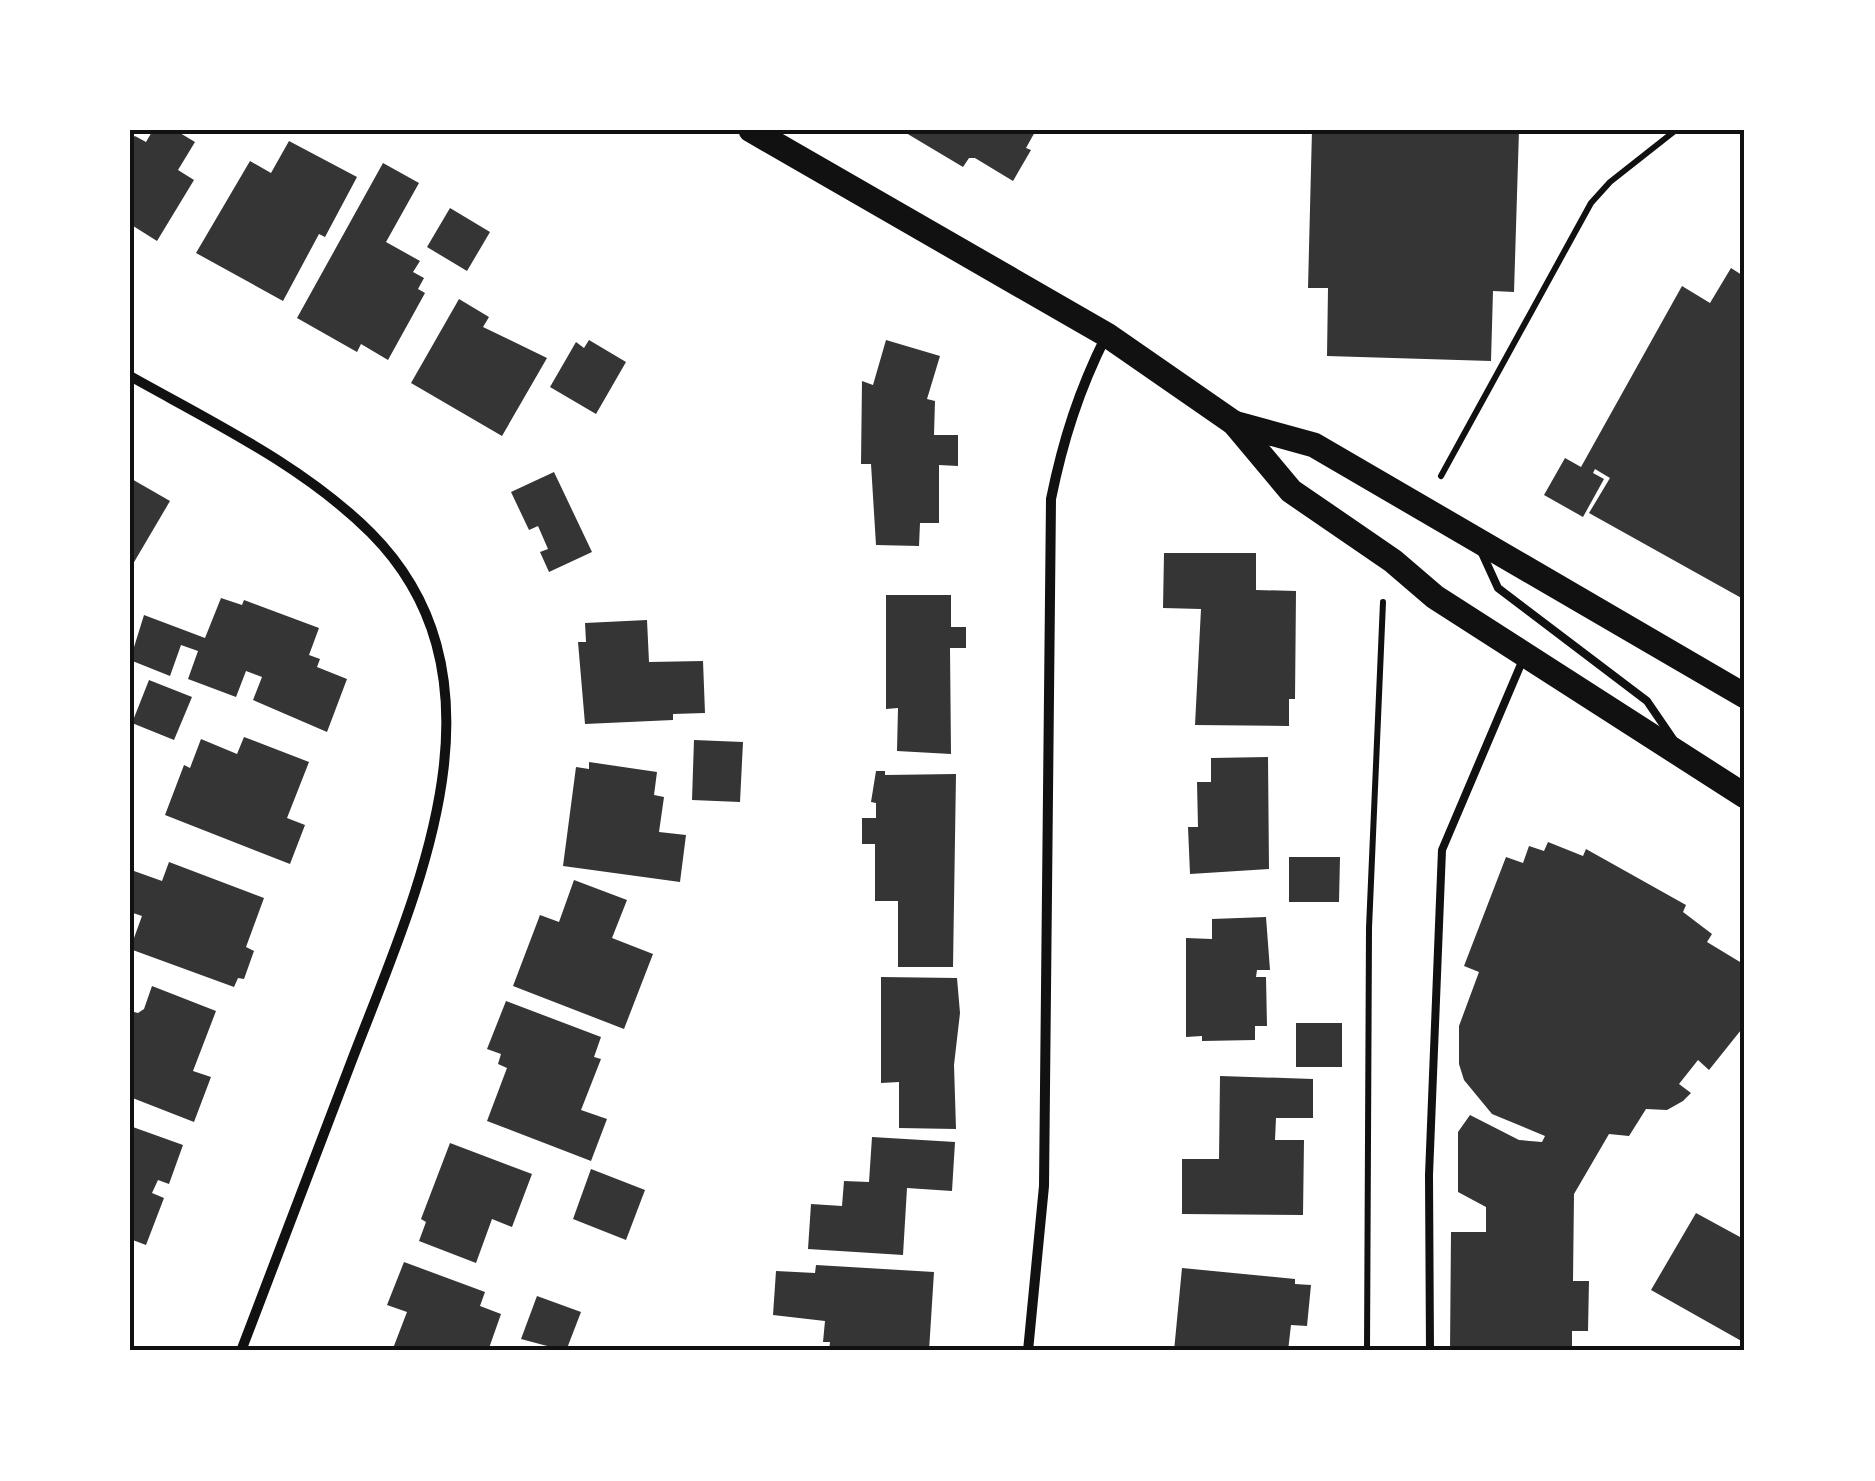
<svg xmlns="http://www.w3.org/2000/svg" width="1875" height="1481" viewBox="0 0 1875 1481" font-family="'Varela Round',sans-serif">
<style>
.building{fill:#353535}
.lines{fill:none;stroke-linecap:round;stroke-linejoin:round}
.path{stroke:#111;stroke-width:6}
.service{stroke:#111;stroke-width:8}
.minor{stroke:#111;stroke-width:10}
.primary{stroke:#111;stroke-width:25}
.neatline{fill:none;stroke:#111;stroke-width:4}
</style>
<rect width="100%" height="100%" fill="#fff"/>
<!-- building -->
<g class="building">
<path d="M153,130H175L195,142L178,170L194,180L157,241L130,224V140L135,136L146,142Z"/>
<path d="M901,130H1036L1026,148L1031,150L1013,181L975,158H969L963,167Z"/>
<path d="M1312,130H1519L1514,292L1493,291L1491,361L1327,356L1328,288H1308Z"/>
<path d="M289,141L357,177L325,237L319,234L283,301L196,253L250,161L271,173Z"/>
<path d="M383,163L419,183L386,242L420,261L413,272L424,278L418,289L425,293L388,360L361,344L357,352L297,318Z"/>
<path d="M450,208L490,232L467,271L427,247Z"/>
<path d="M1731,268L1745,277V600L1589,513L1610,478L1595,469L1593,473L1604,479L1583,517L1544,495L1565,458L1581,467L1682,286L1710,303Z"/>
<path d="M459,299L489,317L483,327L547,358L502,436L411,383Z"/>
<path d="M589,340L626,362L596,414L550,387L576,342L584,348Z"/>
<path d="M886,340L940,356L927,399L935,401L934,435H958V466L939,465V523H920L919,546L876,545L871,464H861L862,381L873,385Z"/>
<path d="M554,472L592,552L549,572L540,552L548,549L538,526L529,530L511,492Z"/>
<path d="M130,478L170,501L130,569Z"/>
<path d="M1164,553H1256V590L1296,591L1295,699H1289V726L1195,725L1201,609L1163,608Z"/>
<path d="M886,595H951V627H966V648H950L951,754L897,751L898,708L886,709Z"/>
<path d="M221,598L242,605L244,600L319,628L309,655L320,659L317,667L347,679L327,732L253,700L262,677L246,671L236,697L188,679L198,651L181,645L170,676L130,660L144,615L205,638Z"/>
<path d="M647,620L649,662L703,661L705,713L673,714V720L585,724L578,642H586L585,623Z"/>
<path d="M149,680L192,697L174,740L132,723Z"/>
<path d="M244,737L309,762L287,818L305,825L290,864L165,815L184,765L190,768L201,739L237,754Z"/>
<path d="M694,740L743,742L740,802L692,800Z"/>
<path d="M1268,757L1269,869L1190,874L1188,827H1198L1197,782H1211V758Z"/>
<path d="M589,762L657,772L654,795L664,797L659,832L686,835L680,882L563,866L576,767L589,769Z"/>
<path d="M876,771H885V775L956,774L953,967H898V901H875V844H862V818H876V803L871,802Z"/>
<path d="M1548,842L1583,856L1586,849L1686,905L1683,912L1712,934L1707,942L1745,965V1025L1709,1070L1698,1060L1679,1084L1691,1093L1683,1101L1667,1110L1646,1109L1629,1136L1609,1134L1574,1194L1573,1281H1589L1588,1331H1572V1351H1450L1451,1232H1486V1207L1458,1192V1132L1470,1115L1519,1140L1542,1142L1545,1136L1492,1114L1464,1080L1459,1064V1026L1479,972L1464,966L1506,857L1523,863L1529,846L1544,851Z"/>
<path d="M1289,857H1340L1339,902H1289Z"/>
<path d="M169,862L264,898L246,947L254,951L244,979L238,978L234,987L130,949L142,916L130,912L134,871L162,881Z"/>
<path d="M574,880L627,900L612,938L653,954L624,1029L513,986L540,915L559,922Z"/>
<path d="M1266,917L1270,970H1257L1256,977H1266L1267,1026H1255V1040L1202,1041V1036L1186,1037V938L1212,939V919Z"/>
<path d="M881,977L957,978L960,1013L954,1065L956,1129L899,1128V1082L881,1083Z"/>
<path d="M152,986L216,1011L193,1071L211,1077L194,1122L130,1097V1011L138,1013L144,1009Z"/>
<path d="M506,1001L601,1037L594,1057L601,1059L581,1110L607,1119L591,1161L487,1121L507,1068L498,1064L501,1054L487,1049Z"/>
<rect x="1296" y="1023" width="46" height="44"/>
<path d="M1220,1076L1313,1079V1118H1276L1275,1140H1304L1303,1215L1182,1214V1159H1219Z"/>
<path d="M130,1126L183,1145L169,1184L158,1180L152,1193L164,1198L146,1245L130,1239Z"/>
<path d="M872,1137L955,1142L952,1191L907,1188L903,1255L808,1249L811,1204L842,1206L844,1181L869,1182Z"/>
<path d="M450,1143L532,1174L512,1227L492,1219L476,1263L419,1241L426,1222L421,1219Z"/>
<path d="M591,1169L645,1190L626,1240L573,1219Z"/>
<path d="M1696,1213L1740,1237L1745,1228V1343L1651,1290Z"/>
<path d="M404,1262L485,1292L480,1306L501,1314L488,1351H392L407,1312L387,1305Z"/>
<path d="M816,1265L934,1272L929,1351H829L830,1342H823L825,1321L773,1315L776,1271L815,1273Z"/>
<path d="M1182,1268L1295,1279V1284L1311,1285L1307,1326L1291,1325L1288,1351H1174Z"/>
<path d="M537,1296L581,1312L566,1351L521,1339Z"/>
</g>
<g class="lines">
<!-- path -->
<g class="path">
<path d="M1441,476L1591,203L1610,182L1676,130"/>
<path d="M1367,1351L1369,928L1383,602"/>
</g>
<!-- service -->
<g class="service">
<path d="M1482,553L1498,588L1647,701L1673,739"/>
<path d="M1430,1351L1429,1175L1442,850L1524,657"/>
</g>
<!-- minor -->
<g class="minor">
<path d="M130,376C212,422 304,466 371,533C519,682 414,898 352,1060C315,1157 278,1254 241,1351"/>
<path d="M1028,1351L1044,1186L1051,499C1063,440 1079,390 1106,336"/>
</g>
<!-- primary -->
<g class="primary">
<path d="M751,130L1107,335L1234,423L1291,491L1393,561L1435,597L1745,796"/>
<path d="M1234,423L1314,445L1745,696"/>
</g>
</g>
<!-- border -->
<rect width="1875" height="1481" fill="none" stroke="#ffffff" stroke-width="265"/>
<rect x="132" y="132" width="1610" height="1216" class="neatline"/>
</svg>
